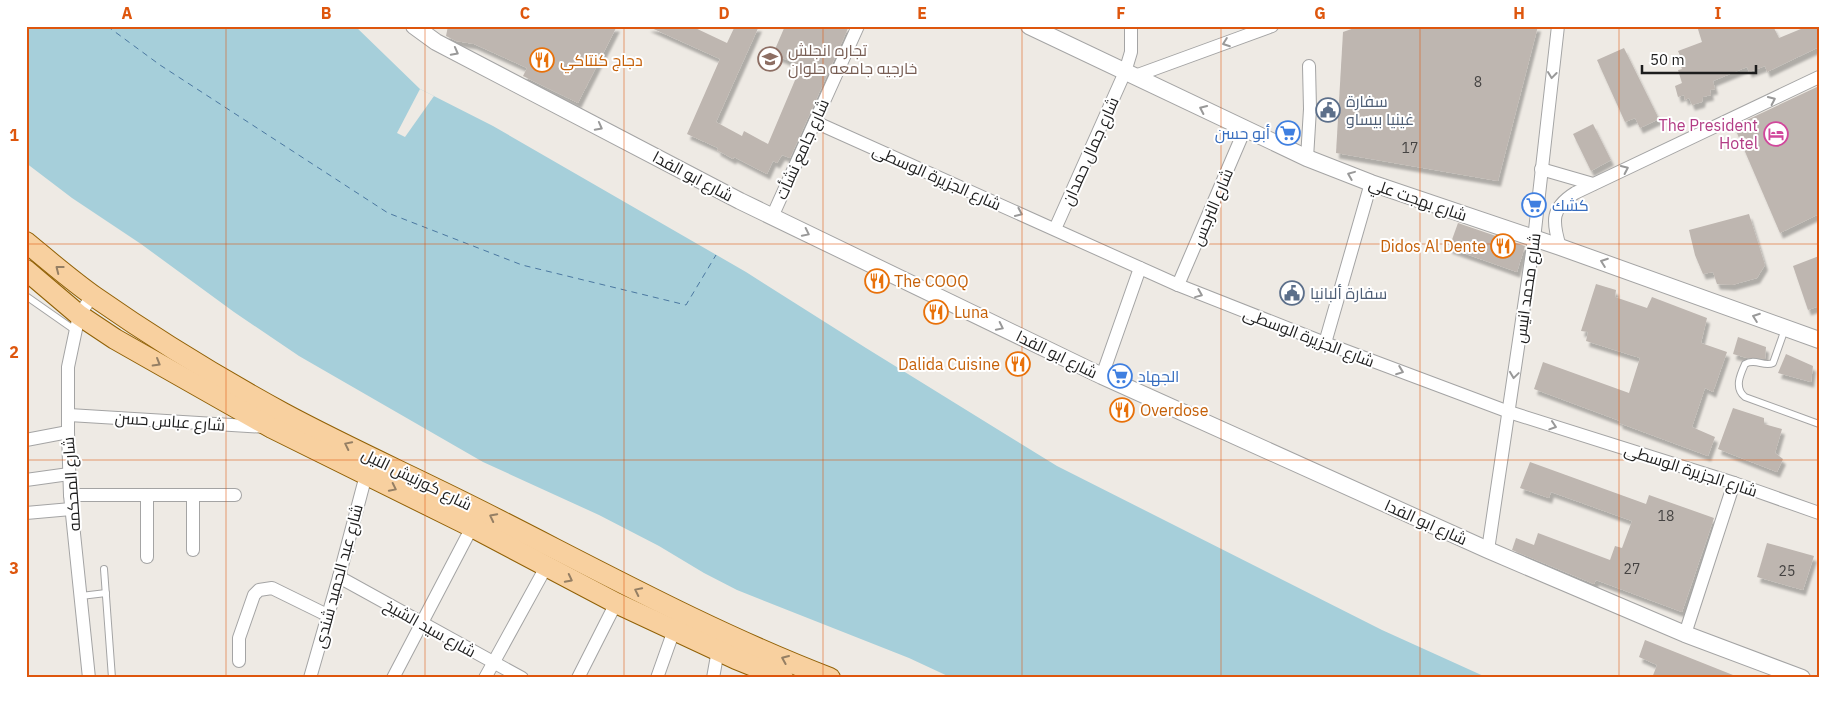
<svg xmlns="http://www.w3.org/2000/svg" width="1845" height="704" viewBox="0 0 1845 704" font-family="'IBM Plex Sans',Cairo,sans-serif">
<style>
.water{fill:#a6cfda}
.pier{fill:#eeeae4}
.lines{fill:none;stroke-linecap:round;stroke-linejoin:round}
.ferry{stroke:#4b78a1;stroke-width:1;stroke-dasharray:6 5;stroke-linecap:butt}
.building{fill:#beb6b0;filter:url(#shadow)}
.service-casing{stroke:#a4a4a4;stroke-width:8}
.minor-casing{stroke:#a4a4a4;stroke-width:14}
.tertiary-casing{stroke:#a4a4a4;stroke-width:18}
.primary-casing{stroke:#916106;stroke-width:22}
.service{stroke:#fff;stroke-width:6}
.minor{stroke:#fff;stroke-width:12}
.tertiary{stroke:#fff;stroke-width:16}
.primary{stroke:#f8d09f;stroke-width:20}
.oneway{stroke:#999}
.oneway2{stroke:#957f64}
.grid{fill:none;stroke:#de560d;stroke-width:1;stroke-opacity:0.55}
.labels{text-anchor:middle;stroke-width:4;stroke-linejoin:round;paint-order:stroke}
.number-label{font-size:14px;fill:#454342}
.education-label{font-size:16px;fill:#785e54;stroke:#fff;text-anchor:start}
.food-label{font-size:16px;fill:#c56008;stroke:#fff;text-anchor:start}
.service-label{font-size:16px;fill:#4e5e75;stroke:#fff;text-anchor:start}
.hotel-label{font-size:16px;fill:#b23c85;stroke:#fff;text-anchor:end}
.shop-label{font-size:16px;fill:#366cbe;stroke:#fff;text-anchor:start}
.street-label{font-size:16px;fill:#1d1d1d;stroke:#fff}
.neatline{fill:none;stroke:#de560d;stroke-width:2}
.grid-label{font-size:16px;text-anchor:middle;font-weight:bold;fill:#de560d}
</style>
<defs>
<filter id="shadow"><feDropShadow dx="3" dy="5.5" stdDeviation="1" flood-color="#0004"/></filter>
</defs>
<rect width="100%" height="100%" fill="#eeeae4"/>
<!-- water -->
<path class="water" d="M26,26H355L420,89L493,126L746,272L866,348L1057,466L1382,630L1488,678H952L909,658L737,590L704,573L659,546L599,515L483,462L299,356L234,312L141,244L72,198L26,163Z"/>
<!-- pier -->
<path class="pier" d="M420,89L434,96L405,137L397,133Z"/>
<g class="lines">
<!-- ferry -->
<path class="ferry" d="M107,26L160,65L388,213L522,265L686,305L716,255"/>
</g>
<!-- building -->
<g class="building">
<path d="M448,26H617L578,103L523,76L527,68L474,44L456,41L446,36Z"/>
<path d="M647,26H691L727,43L735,26H759L716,122L742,136L744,131L768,144L801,66L773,54L785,26H849L790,158L782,155L777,163L773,161L767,174L734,157L733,159L717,150L718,148L687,134L720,59Z"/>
<path d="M1360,26H1538L1498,181L1336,153L1343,32Z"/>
<path d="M1697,26H1773L1779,38L1808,26H1819V47L1767,72L1765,66L1749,72L1747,67L1713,81L1715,89L1710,90L1711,95L1703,97L1702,102L1692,105L1689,98L1685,100L1684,95L1678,97L1675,86L1682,83L1678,70L1682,69L1679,61L1682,60L1678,51L1702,42Z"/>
<path d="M1624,48L1659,119L1640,128L1635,118L1625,122L1597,60Z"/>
<path d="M1819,86V214L1780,233L1734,126Z"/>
<path d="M1593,124L1611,160L1591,171L1573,134Z"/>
<path d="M1749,214L1765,265L1757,278L1732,285L1717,284L1713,272L1703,274L1695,255L1689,230Z"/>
<path d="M1458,223L1525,246L1517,272L1449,248Z"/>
<path d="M1819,256V306L1808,310L1793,266Z"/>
<path d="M1596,284L1616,290L1615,297L1647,308L1652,297L1707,318L1701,343L1727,352L1713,392L1705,388L1692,427L1715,437L1708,456L1619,423L1620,421L1534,389L1543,362L1629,393L1640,358L1586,341L1588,332L1581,331Z"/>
<path d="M1738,337L1766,347L1765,359L1747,358L1733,354Z"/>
<path d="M1786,354L1813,366L1811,382L1778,373Z"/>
<path d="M1733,408L1764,418V424L1782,429L1775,453L1783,459L1777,472L1718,449Z"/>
<path d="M1530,462L1646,504L1649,495L1714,518L1682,612L1596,580L1594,584L1512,550L1516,538L1534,545L1538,533L1610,560L1615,546L1622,548L1632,521L1551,492L1549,498L1520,488Z"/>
<path d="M1767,543L1814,556L1803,590L1757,577Z"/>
<path d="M1645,640L1738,677V678H1652L1657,665L1639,657Z"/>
</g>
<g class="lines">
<!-- service casing -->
<g class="service-casing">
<g id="service">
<path d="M26,296L76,331"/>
<path d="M1785,329L1773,363C1764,367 1755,358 1745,364C1740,375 1734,388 1745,397L1819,424"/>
<path d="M104,569L112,678"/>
<path d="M81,596L106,593"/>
</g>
</g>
<!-- minor casing -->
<g class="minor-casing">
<g id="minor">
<path d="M1135,76L1272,26"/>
<path d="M815,122L1178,285L1325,343L1509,412L1734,483L1819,513"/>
<path d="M1307,158L1310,109L1309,66"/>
<path d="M1541,169L1593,184"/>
<path d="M772,217L858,26"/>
<path d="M1055,229L1125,72L1131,52V26"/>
<path d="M1560,247C1552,221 1551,208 1575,193L1819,77"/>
<path d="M1178,285L1245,129"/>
<path d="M1325,343L1371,183"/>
<path d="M1102,376L1140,268"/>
<path d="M69,415L266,427"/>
<path d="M26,440L68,432"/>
<path d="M26,480L69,474"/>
<path d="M70,495H235"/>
<path d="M26,513L71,509"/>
<path d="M193,550V496"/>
<path d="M1488,550L1534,239L1558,26"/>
<path d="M147,557V495"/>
<path d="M339,577L522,678"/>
<path d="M1685,634L1734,483"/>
<path d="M239,661V638L254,595L259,590L272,588L327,615"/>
<path d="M89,678L70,495L68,432V367L79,315L93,295"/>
<path d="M310,678L339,577L366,475"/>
<path d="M393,678L472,527"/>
<path d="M485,678L546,567"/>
<path d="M578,678L616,603"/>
<path d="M657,678L674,630"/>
<path d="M713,678L718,650"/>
</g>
</g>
<!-- tertiary casing -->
<g class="tertiary-casing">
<g id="tertiary">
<path d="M414,26L436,42L740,201L1102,376L1488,550L1685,634L1802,678"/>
<path d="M1029,26L1307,158L1371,183L1560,247L1819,340"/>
</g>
</g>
<!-- primary casing -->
<g class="primary-casing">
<g id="primary">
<path d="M26,242C49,261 71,280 95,297C155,339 219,378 283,413C348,448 416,478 481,511C596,569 710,632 830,678"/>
<path d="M26,270L79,315L115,339L272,428L472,527L616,603L736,659L783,678"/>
</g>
</g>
<!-- service -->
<use href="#service" class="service"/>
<!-- minor -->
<use href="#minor" class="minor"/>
<!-- tertiary -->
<use href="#tertiary" class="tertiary"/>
<!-- primary -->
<use href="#primary" class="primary"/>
</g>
<!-- one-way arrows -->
<defs><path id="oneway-chevron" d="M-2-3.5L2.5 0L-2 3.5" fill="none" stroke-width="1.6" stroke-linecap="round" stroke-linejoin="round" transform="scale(1.25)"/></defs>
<g class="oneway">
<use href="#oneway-chevron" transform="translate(1226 43) rotate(160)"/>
<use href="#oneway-chevron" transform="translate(455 52) rotate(28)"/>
<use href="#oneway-chevron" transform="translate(1552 75) rotate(97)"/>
<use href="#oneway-chevron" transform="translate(1772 100) rotate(-25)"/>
<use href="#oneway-chevron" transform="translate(1203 109) rotate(-155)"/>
<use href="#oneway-chevron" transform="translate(599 127) rotate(28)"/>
<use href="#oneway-chevron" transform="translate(1625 169) rotate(-25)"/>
<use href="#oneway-chevron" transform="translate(1351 175) rotate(-158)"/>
<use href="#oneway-chevron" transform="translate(1019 213) rotate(24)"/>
<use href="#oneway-chevron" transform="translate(806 233) rotate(26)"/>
<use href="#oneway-chevron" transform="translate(1604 262) rotate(-160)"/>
<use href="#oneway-chevron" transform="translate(1199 294) rotate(22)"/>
<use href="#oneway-chevron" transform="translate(1756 317) rotate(-160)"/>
<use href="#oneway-chevron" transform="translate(1000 327) rotate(26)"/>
<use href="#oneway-chevron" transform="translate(1400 371) rotate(21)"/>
<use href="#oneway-chevron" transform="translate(1514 375) rotate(98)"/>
<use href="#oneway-chevron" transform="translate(1553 426) rotate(18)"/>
</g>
<g class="oneway2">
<use href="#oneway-chevron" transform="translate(59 269) rotate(-142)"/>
<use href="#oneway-chevron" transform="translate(157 363) rotate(30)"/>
<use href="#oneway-chevron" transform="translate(348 445) rotate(-154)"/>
<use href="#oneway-chevron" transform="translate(393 488) rotate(26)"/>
<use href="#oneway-chevron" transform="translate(493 517) rotate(-153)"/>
<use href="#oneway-chevron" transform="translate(569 579) rotate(27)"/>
<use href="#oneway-chevron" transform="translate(638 591) rotate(-154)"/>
<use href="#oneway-chevron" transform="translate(785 659) rotate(-157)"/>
</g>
<!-- grid -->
<path class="grid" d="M226,26V678M425,26V678M624,26V678M823,26V678M1022,26V678M1221,26V678M1420,26V678M1619,26V678M26,244H1819M26,460H1819"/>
<!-- icons -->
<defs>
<g id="school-ring" transform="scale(1.25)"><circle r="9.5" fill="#fff" stroke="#8d6e63" stroke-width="1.5"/><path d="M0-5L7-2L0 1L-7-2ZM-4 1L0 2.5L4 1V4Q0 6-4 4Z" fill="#8d6e63"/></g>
<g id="restaurant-ring" transform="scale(1.25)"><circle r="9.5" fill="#fff" stroke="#e8710a" stroke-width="1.5"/><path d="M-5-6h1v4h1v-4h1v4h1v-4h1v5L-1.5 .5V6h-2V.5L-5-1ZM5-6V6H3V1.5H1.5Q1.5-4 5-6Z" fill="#e8710a"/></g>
<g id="civic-ring" transform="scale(1.25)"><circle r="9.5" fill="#fff" stroke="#5c6f8a" stroke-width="1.5"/><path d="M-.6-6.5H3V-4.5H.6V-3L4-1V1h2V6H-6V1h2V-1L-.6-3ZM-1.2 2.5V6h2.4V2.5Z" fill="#5c6f8a"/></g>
<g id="supermarket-ring" transform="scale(1.25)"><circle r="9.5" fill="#fff" stroke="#3f7fe0" stroke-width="1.5"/><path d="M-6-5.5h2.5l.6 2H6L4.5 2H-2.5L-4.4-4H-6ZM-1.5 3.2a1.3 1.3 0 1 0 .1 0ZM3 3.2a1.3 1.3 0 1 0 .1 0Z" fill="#3f7fe0"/></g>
<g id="hotel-ring" transform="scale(1.25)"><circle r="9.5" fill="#fff" stroke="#d1479c" stroke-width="1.5"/><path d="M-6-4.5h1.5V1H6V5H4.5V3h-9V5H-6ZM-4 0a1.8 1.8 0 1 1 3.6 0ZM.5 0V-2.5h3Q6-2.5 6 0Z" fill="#d1479c"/></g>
</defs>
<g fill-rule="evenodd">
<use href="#school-ring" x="770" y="59"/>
<use href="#restaurant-ring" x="542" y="60"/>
<use href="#civic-ring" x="1328" y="110"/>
<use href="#supermarket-ring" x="1288" y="133"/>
<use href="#hotel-ring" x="1776" y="134"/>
<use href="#supermarket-ring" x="1534" y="205"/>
<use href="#restaurant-ring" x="1503" y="246"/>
<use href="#restaurant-ring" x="877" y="281"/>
<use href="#civic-ring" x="1292" y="293"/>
<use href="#restaurant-ring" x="936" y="312"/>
<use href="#restaurant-ring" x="1018" y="364"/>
<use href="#supermarket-ring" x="1120" y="376"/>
<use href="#restaurant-ring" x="1122" y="410"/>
</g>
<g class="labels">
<!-- number labels -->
<g class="number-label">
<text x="1478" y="87">8</text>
<text x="1410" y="153">17</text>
<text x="1666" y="521">18</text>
<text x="1632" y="574">27</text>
<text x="1787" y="576">25</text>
</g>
<!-- education labels -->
<g class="education-label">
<text x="788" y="56">تجاره انجلش<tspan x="788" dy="18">خارجيه جامعه حلوان</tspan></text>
</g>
<!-- food labels -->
<g class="food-label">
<text x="560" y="66">دجاج كنتاكي</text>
<text x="1486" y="252" text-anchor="end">Didos Al Dente</text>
<text x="894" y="287">The COOQ</text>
<text x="954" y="318">Luna</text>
<text x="1000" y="370" text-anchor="end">Dalida Cuisine</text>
<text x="1140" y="416">Overdose</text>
</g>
<!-- service labels -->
<g class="service-label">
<text x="1346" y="107">سفارة<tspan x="1346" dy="18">غينيا بيساو</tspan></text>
<text x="1310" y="299">سفارة ألبانيا</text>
</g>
<!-- hotel labels -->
<g class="hotel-label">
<text x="1758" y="131">The President<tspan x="1758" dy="18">Hotel</tspan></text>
</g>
<!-- shop labels -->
<g class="shop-label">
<text x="1270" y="139" text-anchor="end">أبو حسن</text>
<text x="1552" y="211">كشك</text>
<text x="1138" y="382">الجهاد</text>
</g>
<!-- street labels -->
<g class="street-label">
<text transform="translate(802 149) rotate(-66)" y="6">شارع جامع نشأت</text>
<text transform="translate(1090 151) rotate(-66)" y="6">شارع جمال حمدان</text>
<text transform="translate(693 176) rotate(28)" y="6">شارع ابو الفدا</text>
<text transform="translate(937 177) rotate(24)" y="6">شارع الجزيرة الوسطى</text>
<text transform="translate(1418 199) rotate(19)" y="6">شارع بهجت علي</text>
<text transform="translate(1212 207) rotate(-67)" y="6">شارع النرجس</text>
<text transform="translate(1527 288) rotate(-82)" y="6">شارع محمد انيس</text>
<text transform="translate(1309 337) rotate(21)" y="6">شارع الجزيرة الوسطى</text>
<text transform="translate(1057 354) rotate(26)" y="6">شارع ابو الفدا</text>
<text transform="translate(170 421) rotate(4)" y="6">شارع عباس حسن</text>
<text transform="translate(1691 470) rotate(18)" y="6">شارع الجزيرة الوسطى</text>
<text transform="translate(417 479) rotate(26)" y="6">شارع كورنيش النيل</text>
<text transform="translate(71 484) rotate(-94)" y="6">شارع المحكمه</text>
<text transform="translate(1426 522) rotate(24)" y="6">شارع ابو الفدا</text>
<text transform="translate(338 576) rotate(-75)" y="6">شارع عبد الحميد شندى</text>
<text transform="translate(430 628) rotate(29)" y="6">شارع سيد الشيخ</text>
</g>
</g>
<!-- border -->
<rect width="1845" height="704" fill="none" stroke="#ffffff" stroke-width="55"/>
<!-- scale -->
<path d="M1642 65v8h114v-8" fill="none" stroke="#1d1d1d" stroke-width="2.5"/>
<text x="1650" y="65" font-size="15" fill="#1d1d1d" stroke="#ffffff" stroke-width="4" paint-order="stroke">50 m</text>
<rect x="28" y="28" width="1790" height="648" class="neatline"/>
<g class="grid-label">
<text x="127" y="19">A</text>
<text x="326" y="19">B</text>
<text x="525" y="19">C</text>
<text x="724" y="19">D</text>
<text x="922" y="19">E</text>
<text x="1121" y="19">F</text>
<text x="1320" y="19">G</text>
<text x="1519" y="19">H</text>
<text x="1718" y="19">I</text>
<text x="14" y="141">1</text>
<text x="14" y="358">2</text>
<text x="14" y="574">3</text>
</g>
</svg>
